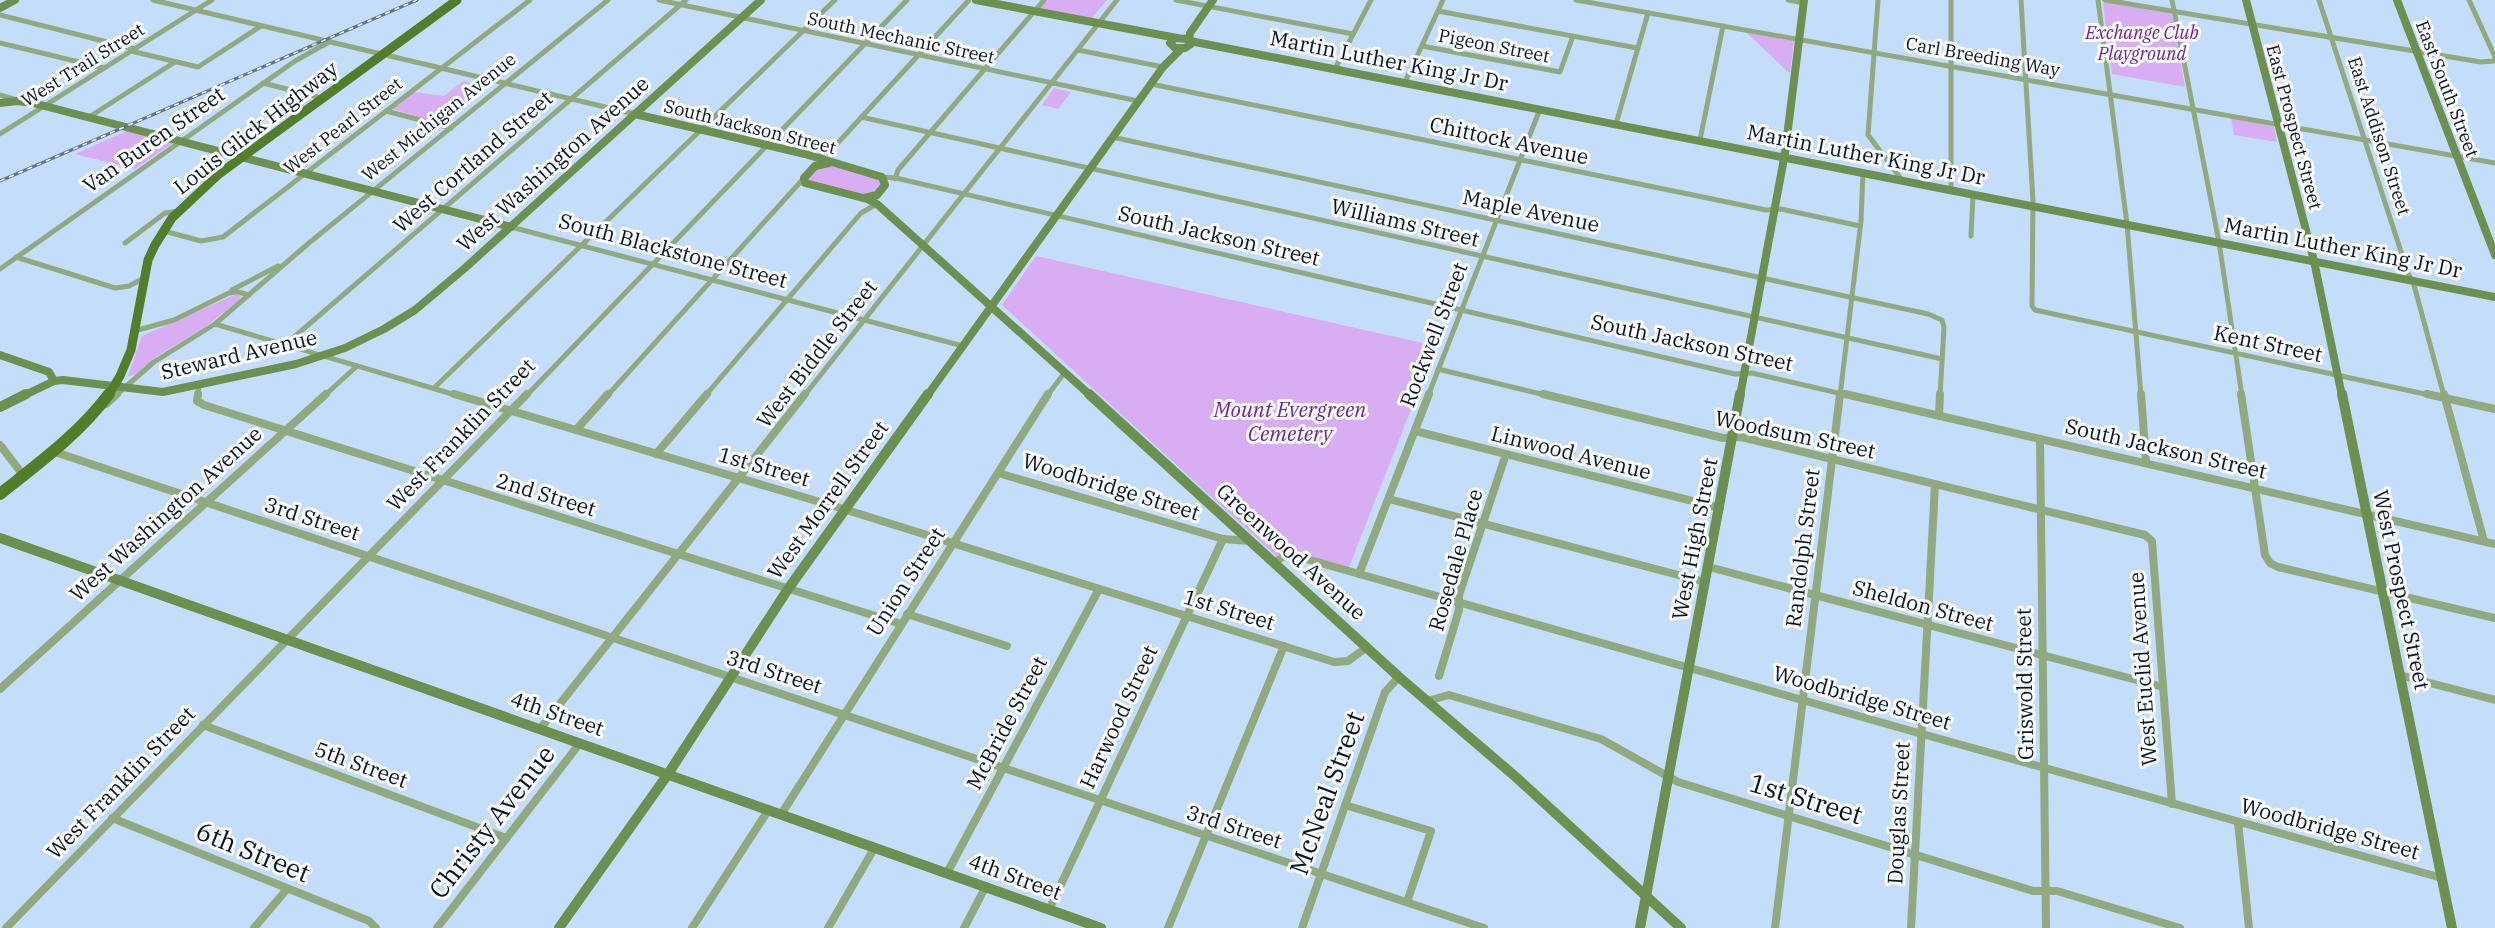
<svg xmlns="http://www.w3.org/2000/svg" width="2495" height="928" viewBox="0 0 2495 928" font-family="'IBM Plex Serif',serif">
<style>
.green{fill:#d8adf1}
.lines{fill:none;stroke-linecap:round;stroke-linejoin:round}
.street-far1{stroke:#90a97f;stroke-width:5}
.street{stroke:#90a97f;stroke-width:8}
.secondary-far1{stroke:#6c9050;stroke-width:8}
.secondary{stroke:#6c9050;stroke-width:10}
.primary-far1{stroke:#527e29;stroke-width:9}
.primary{stroke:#527e29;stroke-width:12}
.rail-casing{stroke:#62768c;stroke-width:3}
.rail{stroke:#fbfbfb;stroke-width:1.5;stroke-dasharray:5;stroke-linecap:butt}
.labels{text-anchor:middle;stroke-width:6;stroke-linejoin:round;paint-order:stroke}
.far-park-label{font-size:18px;font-style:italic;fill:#702393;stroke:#fbfbfb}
.far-street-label{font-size:18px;fill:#071626;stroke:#fbfbfb}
.street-label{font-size:21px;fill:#071626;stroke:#fbfbfb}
.park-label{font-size:21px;font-style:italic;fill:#702393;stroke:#fbfbfb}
.near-street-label{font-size:26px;fill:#071626;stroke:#fbfbfb}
</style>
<rect width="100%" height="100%" fill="#c4ddfa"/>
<!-- green -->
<g class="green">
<path d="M1045,0H1107L1091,19L1038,8Z"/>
<path d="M2105,2L2172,14L2185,87L2112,74L2103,3Z"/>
<path d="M1747,33L1794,41L1790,73L1787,71Z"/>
<path d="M463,81L486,87L441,123L392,109L414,92L444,96Z"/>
<path d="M1054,88L1071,92L1058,109L1042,105Z"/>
<path d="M2231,118L2270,125L2274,127L2277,142L2234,135Z"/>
<path d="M127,131L173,143L135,169L75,154Z"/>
<path d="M825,162L884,179L873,197L807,184L804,178Z"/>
<path d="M1036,256L1436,346L1349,567L1290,551L1276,556L1002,305Z"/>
<path d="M237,294L241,296L239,300L204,328L159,355L135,375L128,376L142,336Z"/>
</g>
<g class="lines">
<!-- street-far1 -->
<g class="street-far1">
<path d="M153,0L635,114"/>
<path d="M659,0L1138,101"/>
<path d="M1176,0L1353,34"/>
<path d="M1576,0L2495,163"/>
<path d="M1788,0L1804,3"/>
<path d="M1878,0L1868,135L1902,180"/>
<path d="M1951,0V189"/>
<path d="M2021,0L2033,201L2032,306L2035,310L2434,396"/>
<path d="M2098,0L2127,224L2141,396"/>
<path d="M2105,0L2481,62L2494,61L2495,57L2469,0"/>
<path d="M2172,0L2219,242L2242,396"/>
<path d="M2319,0L2408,273L2414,285L2444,396"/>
<path d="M1438,11L1637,48"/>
<path d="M0,15L135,49"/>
<path d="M0,43L104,68"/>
<path d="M1422,46L1560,72L1573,36"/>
<path d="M1078,50L1163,67"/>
<path d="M131,51L198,67L261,26"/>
<path d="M1335,69L1371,0"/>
<path d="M1405,82L1443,0"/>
<path d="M263,83L322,98"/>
<path d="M1151,84L1766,210L1781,209L1860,226"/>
<path d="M0,95L20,101"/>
<path d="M386,111L451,128"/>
<path d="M89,117L175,62"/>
<path d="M861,117L1942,359"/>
<path d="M1616,124L1648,13"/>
<path d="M0,134L212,0"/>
<path d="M1112,137L1928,314L1942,320L1944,327L1940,396"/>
<path d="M1700,140L1723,26"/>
<path d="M816,158L835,146L969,0"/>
<path d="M882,177L896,178L1735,374L1752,373L1851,396"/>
<path d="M895,179L898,170L1044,0"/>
<path d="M511,227L963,346"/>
<path d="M164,231L201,241L223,237L530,0"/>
<path d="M1971,236L1973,194"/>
<path d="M125,243L165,213L179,211"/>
<path d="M16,257L115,288L129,286L144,278"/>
<path d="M0,269L295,61L329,42"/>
<path d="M232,290L278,266"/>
<path d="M215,324L459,396"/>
<path d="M138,330L174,320L229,293L238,292L249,295"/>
<path d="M286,344L686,0"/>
<path d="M1438,369L1549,396"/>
<path d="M434,388L835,0"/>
<path d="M115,396L154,362L215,324L309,243L608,0"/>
<path d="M198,396L199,386"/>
<path d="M324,396L357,366"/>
<path d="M526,396L907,0"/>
<path d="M607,396L804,178"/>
<path d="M705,396L861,213L877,204"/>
<path d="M804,396L1117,0"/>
<path d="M1047,396L1065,372"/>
<path d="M1428,396L1540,109"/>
<path d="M1840,396L1861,221L1863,172"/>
</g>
<!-- street -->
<g class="street">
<path d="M198,394L197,401L204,405L901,624"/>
<path d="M454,394L837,507L1334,662L1348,661L1367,647"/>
<path d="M1543,394L1723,438L1741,437L2145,535L2152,541L2172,804"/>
<path d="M1845,394L2495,544"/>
<path d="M2141,394L2146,462"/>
<path d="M2241,394L2265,555L2270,563L2278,567L2495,618"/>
<path d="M2427,394L2495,409"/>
<path d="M2444,394L2484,541"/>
<path d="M106,404L117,394"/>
<path d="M1939,416L1940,394"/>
<path d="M576,430L608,394"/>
<path d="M1415,431L1720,508"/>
<path d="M2040,439L2046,928"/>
<path d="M0,445L23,475"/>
<path d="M52,451L1484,928"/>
<path d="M656,454L707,394"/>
<path d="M998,473L1223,539L1250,541"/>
<path d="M1389,499L1705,582"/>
<path d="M1275,562L1286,555L1296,556L1922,734L2442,878"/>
<path d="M1709,567L2163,687"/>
<path d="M1359,574L1429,394"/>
<path d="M907,614L1007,646"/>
<path d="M2399,675L2495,700"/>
<path d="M1439,676L1459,610V595L1506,454"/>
<path d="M0,689L326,394"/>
<path d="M1427,701L1449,695L1601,739L1678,782L2033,891H2057L2180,928"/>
<path d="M203,725L506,838"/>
<path d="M540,729L805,394"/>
<path d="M1345,805L1431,831L1407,902"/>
<path d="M782,813L1048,394"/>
<path d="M112,818L369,921L376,928"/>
<path d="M2238,822L2249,928"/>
<path d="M947,873L1099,589"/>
<path d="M1049,910L1223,539"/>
<path d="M6,928L527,394"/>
<path d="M254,928L287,889"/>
<path d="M437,928L580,743"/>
<path d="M692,928L769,809"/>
<path d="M828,928L875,847"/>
<path d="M964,928L986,886"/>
<path d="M1168,928L1284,646"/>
<path d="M1302,928L1385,692L1399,677"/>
<path d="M1775,928L1840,394"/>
<path d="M1911,928L1935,485"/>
</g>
<!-- secondary-far1 -->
<g class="secondary-far1">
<path d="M976,0L1177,38"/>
<path d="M2246,0L2314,261L2342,396"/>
<path d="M2397,0L2495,255"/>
<path d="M0,8L15,0"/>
<path d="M1174,38L1187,39L1191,44L1185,48H1175L1170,43Z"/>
<path d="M1189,39L1190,33L1213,0"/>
<path d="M1190,41L2495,297"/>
<path d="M0,103L17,101L33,103L511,227"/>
<path d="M635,114L805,154L882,177L885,185L877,195L864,198"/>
<path d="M829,163L815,166L804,178L805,183L867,199L877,204L1091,396"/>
<path d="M0,355L49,372L54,381"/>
<path d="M23,396L54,381L63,380L163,392L296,364L345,348L384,329L415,310L465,268L761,0"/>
<path d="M927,396L1163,67L1181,49"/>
<path d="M1740,396L1785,153L1804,0"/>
</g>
<!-- secondary -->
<g class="secondary">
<path d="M1089,394L1399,677L1517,778L1681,928"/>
<path d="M2342,394L2452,928"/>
<path d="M0,407L26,394"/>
<path d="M0,538L1101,928"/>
<path d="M559,928L668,774L788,589L928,394"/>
<path d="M1640,928L1740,394"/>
</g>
<!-- primary-far1 -->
<path class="primary-far1" d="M108,396L120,376L131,350L148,260L155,245L172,218L219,174L457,0"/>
<!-- primary -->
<path class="primary" d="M0,494C39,463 79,434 109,394"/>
<!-- rail casing -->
<g class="rail-casing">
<path id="rail" d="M0,181L417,0"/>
</g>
<!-- rail -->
<use href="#rail" class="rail"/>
</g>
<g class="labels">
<!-- far-park labels -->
<g class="far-park-label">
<text x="2142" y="39">Exchange Club<tspan x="2142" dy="21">Playground</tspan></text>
</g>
<!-- far-street labels -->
<g class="far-street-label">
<text transform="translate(901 38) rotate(12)" y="6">South Mechanic Street</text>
<text transform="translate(1494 46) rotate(11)" y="6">Pigeon Street</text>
<text transform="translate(1983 57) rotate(10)" y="6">Carl Breeding Way</text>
<text transform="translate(83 65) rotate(-32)" y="6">West Trail Street</text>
<text transform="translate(2447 89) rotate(69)" y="6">East South Street</text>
<text transform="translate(439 117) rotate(-39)" y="6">West Michigan Avenue</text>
<text transform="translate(343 126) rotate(-38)" y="6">West Pearl Street</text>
<text transform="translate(750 127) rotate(14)" y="6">South Jackson Street</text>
<text transform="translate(2294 127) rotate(75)" y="6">East Prospect Street</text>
<text transform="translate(2379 136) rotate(72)" y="6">East Addison Street</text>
</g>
<!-- street labels -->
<g class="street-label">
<text transform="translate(1389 61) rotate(11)" y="7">Martin Luther King Jr Dr</text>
<text transform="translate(256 128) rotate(-38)" y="7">Louis Glick Highway</text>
<text transform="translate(154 140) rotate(-35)" y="7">Van Buren Street</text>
<text transform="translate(1509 141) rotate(12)" y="7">Chittock Avenue</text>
<text transform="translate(1866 155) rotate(11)" y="7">Martin Luther King Jr Dr</text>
<text transform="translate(473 162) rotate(-41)" y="7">West Cortland Street</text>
<text transform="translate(553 164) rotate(-42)" y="7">West Washington Avenue</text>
<text transform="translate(1531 211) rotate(12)" y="7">Maple Avenue</text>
<text transform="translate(1405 223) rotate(13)" y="7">Williams Street</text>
<text transform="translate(1219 236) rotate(13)" y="7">South Jackson Street</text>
<text transform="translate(2343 248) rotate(11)" y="7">Martin Luther King Jr Dr</text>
<text transform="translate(673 251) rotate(15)" y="7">South Blackstone Street</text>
<text transform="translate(1434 335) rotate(-69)" y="7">Rockwell Street</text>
<text transform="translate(1692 343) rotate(12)" y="7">South Jackson Street</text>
<text transform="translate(2268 344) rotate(12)" y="7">Kent Street</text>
<text transform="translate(817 354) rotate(-52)" y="7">West Biddle Street</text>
<text transform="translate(239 355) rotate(-13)" y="7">Steward Avenue</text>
<text transform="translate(461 435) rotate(-46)" y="7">West Franklin Street</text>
<text transform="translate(1795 435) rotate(12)" y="7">Woodsum Street</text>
<text transform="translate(2166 449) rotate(13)" y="7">South Jackson Street</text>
<text transform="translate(1571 453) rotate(14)" y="7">Linwood Avenue</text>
<text transform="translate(764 467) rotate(16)" y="7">1st Street</text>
<text transform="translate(1111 487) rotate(17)" y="7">Woodbridge Street</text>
<text transform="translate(546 495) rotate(17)" y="7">2nd Street</text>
<text transform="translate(828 500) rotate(-54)" y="7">West Morrell Street</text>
<text transform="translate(166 514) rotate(-42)" y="7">West Washington Avenue</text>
<text transform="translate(312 519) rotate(18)" y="7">3rd Street</text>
<text transform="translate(1695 539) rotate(-79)" y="7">West High Street</text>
<text transform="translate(1803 548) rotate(-83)" y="7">Randolph Street</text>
<text transform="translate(1291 552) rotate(42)" y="7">Greenwood Avenue</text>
<text transform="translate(1456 560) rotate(-74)" y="7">Rosedale Place</text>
<text transform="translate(906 582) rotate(-57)" y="7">Union Street</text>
<text transform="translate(2401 590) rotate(78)" y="7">West Prospect Street</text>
<text transform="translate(1923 606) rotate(15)" y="7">Sheldon Street</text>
<text transform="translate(1229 610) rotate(17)" y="7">1st Street</text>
<text transform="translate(2143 669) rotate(-94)" y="7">West Euclid Avenue</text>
<text transform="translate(774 672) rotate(18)" y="7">3rd Street</text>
<text transform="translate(2025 684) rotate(-91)" y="7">Griswold Street</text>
<text transform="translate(1862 698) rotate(16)" y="7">Woodbridge Street</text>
<text transform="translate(557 714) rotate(19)" y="7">4th Street</text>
<text transform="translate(1119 717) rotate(-65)" y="7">Harwood Street</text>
<text transform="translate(1007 723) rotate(-62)" y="7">McBride Street</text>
<text transform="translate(361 765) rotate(20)" y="7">5th Street</text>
<text transform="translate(121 783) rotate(-46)" y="7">West Franklin Street</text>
<text transform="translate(1899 813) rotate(-87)" y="7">Douglas Street</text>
<text transform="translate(1234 827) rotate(18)" y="7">3rd Street</text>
<text transform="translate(2330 829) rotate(15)" y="7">Woodbridge Street</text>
<text transform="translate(1015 877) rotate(20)" y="7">4th Street</text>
</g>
<!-- park labels -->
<g class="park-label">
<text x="1290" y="417">Mount Evergreen<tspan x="1290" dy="24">Cemetery</tspan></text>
</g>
<!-- near-street labels -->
<g class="near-street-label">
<text transform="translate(1327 793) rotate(-70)" y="9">McNeal Street</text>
<text transform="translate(1806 799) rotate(17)" y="9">1st Street</text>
<text transform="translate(492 822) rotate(-52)" y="9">Christy Avenue</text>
<text transform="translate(253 852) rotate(22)" y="9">6th Street</text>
</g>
</g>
</svg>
